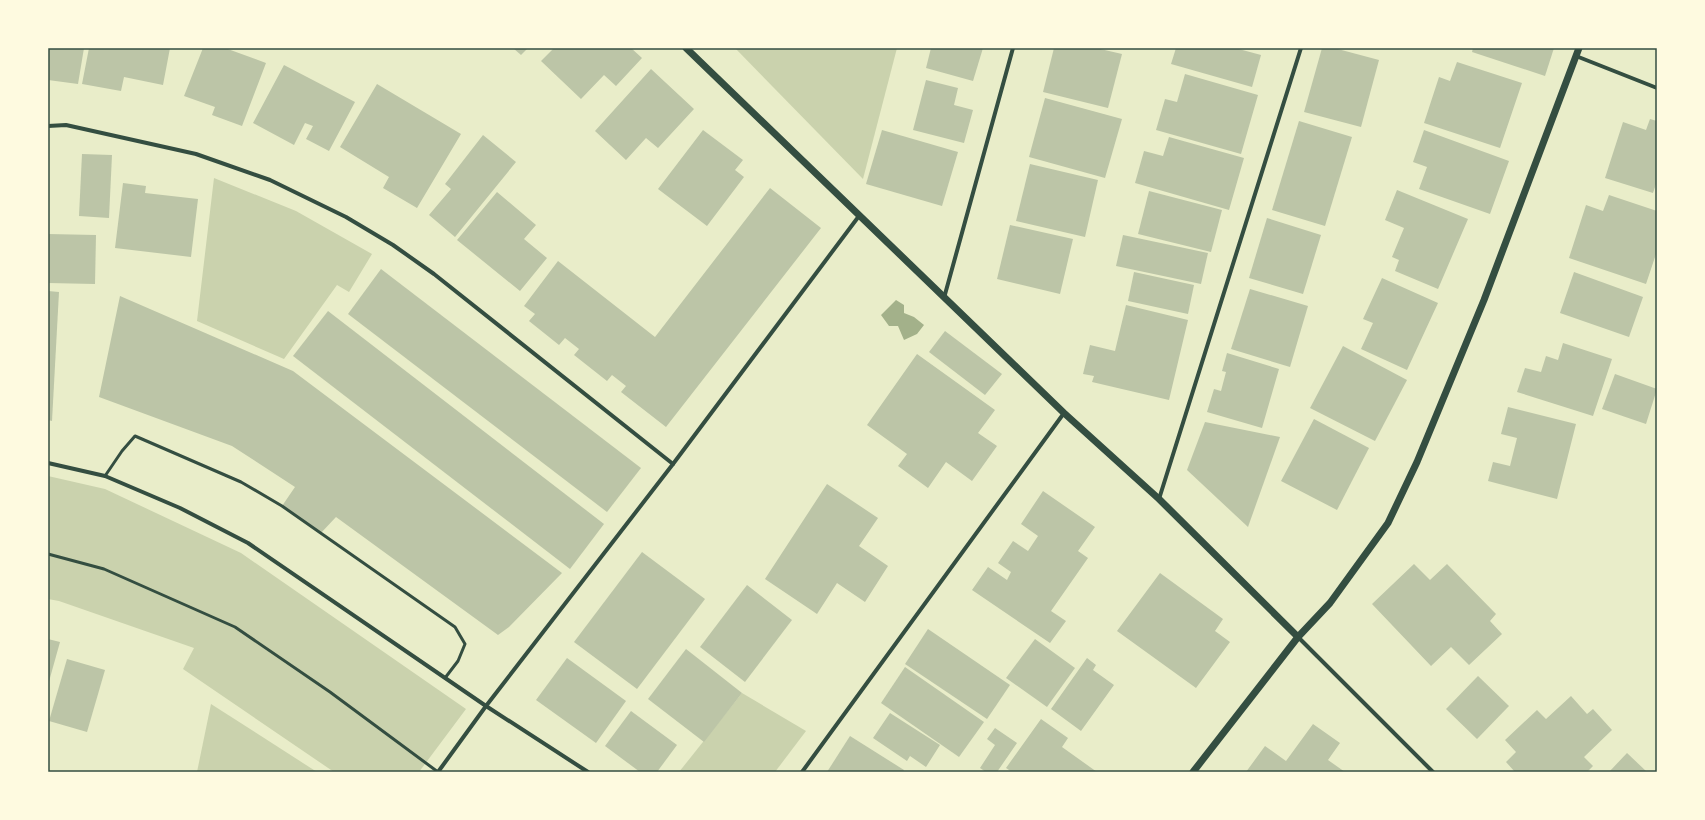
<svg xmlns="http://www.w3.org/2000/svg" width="1705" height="820" viewBox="0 0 1705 820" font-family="'Work Sans',sans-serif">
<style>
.green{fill:#cad2ad}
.water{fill:#a3b18a}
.building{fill:#bcc5a7}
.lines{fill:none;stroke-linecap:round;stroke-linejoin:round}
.service{stroke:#344e41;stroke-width:3}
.minor{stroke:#344e41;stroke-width:4}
.tertiary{stroke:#344e41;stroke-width:7}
.neatline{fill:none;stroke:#344e41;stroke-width:1.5}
</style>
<rect width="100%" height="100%" fill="#e9edc9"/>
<!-- green -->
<g class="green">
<path d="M735,48H897L863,179Z"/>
<path d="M214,178L296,211L372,254L349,292L337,285L284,359L197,321Z"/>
<path d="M48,476L105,489L241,553L466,709L419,772H334L183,669L194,648L59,601L48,599Z"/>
<path d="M742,693L806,731L775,772H679Z"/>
<path d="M211,704L317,772H197Z"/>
</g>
<!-- water -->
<path class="water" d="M896,300L904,305V313L914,317L924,325L917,334L904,340L898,326H889L881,315Z"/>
<!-- building -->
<g class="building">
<path d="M48,48H84L78,84L48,80Z"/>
<path d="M89,48H170L163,85L124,77L121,91L82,84Z"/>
<path d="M203,48H225L266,63L242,126L212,115L215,107L184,96Z"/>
<path d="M513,48H528L521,55Z"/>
<path d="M554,48H631L642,58L616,86L604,75L581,99L541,61Z"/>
<path d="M931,48H983L973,81L926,68Z"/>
<path d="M1054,48H1096L1122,54L1108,108L1043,92Z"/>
<path d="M1176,48H1235L1261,55L1252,87L1171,64Z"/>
<path d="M1322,48H1334L1379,60L1361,127L1304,112Z"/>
<path d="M1473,48H1554L1545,76L1472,52Z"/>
<path d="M1457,62L1522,83L1500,148L1424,123L1439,77L1450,81Z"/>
<path d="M284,65L355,102L329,151L306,139L313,126L305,123L294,145L253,123Z"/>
<path d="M651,69L694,109L658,148L646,138L626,160L595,131Z"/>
<path d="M1185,74L1258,95L1241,154L1156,130L1165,99L1177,102Z"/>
<path d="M926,80L958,88L954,105L973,110L964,143L913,130Z"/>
<path d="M377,84L461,134L417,208L383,188L389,177L340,147Z"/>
<path d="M1045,98L1122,119L1105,178L1029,157Z"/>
<path d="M1650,119L1657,121V181L1653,193L1605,178L1623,122L1646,130Z"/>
<path d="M1299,121L1352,137L1325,226L1272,210Z"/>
<path d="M703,130L743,160L735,170L744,177L707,226L658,189Z"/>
<path d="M882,130L958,152L942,206L866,184Z"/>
<path d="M1424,130L1509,161L1490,214L1419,189L1427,167L1413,162Z"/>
<path d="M483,135L516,162L455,237L429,215L451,189L445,184Z"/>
<path d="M1169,137L1244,158L1229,210L1135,183L1144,151L1163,156Z"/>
<path d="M82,154L112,155L109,218L79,216Z"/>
<path d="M1030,164L1098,180L1085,237L1016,221Z"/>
<path d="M123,183L146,186L145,193L198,199L191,257L115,248Z"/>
<path d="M770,188L821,228L666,427L621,392L626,386L612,375L607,381L574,355L579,349L565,338L559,345L529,321L535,314L524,306L558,261L655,337Z"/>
<path d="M1397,190L1468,219L1438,289L1395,271L1399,260L1392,257L1404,228L1385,220Z"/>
<path d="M1149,191L1222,210L1211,252L1138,234Z"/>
<path d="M497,192L536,225L524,239L547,258L520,291L457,240Z"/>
<path d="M1609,195L1657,211V251L1646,284L1569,258L1586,205L1603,211Z"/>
<path d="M1267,218L1321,235L1303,294L1249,278Z"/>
<path d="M1010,225L1073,239L1060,294L997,279Z"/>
<path d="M48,234L96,235L95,284L48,283Z"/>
<path d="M1123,235L1208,253L1201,284L1116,266Z"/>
<path d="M381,269L641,468L607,512L348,314Z"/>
<path d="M1134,272L1194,285L1188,314L1128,301Z"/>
<path d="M1574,272L1643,297L1629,337L1560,313Z"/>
<path d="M1382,278L1438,303L1407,370L1361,349L1373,323L1363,319Z"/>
<path d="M1250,289L1308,306L1290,367L1231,349Z"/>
<path d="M48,291L59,292L52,421L48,420Z"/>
<path d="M120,296L293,371L562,573L509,627L498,635L336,517L320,534L282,506L295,487L232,446L99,397Z"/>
<path d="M1126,305L1188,320L1169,400L1092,382L1094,376L1083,374L1090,345L1115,351Z"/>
<path d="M328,311L604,524L570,569L293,356Z"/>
<path d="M945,331L1002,374L985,395L929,352Z"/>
<path d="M1563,343L1612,359L1593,416L1517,392L1525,368L1541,372L1546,356L1558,360Z"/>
<path d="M1343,346L1407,380L1375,441L1310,408Z"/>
<path d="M1227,353L1279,369L1262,428L1207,412L1214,389L1221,391L1226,372L1222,371Z"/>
<path d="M917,354L995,410L978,433L997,446L972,481L946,462L928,488L898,466L907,454L867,425Z"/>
<path d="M1615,374L1657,389L1646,424L1602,409Z"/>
<path d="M1508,407L1576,424L1557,499L1488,481L1493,462L1510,466L1517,438L1501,434Z"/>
<path d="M1314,419L1369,448L1337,510L1281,481Z"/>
<path d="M1205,422L1280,437L1248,527L1187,470Z"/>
<path d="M827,484L878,518L859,546L888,566L865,602L837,583L817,614L765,579Z"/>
<path d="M1043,491L1095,527L1078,551L1088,558L1051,611L1066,621L1050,643L972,590L988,567L1007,580L1011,572L998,563L1013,541L1028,551L1038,536L1021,524Z"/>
<path d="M642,552L705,599L637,689L574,642Z"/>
<path d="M1414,564L1430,580L1447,564L1496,614L1490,621L1502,634L1469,665L1451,647L1431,666L1372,604Z"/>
<path d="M1160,573L1223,619L1215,631L1230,642L1196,688L1117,631Z"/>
<path d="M747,585L792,620L745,682L700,647Z"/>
<path d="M928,629L1010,685L987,719L905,664Z"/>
<path d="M48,639L60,642L48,685Z"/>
<path d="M1035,639L1075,668L1047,707L1006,678Z"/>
<path d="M686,649L742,693L704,742L648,699Z"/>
<path d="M567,658L626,701L596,743L536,700Z"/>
<path d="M1087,658L1096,665L1093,670L1114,685L1081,731L1051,709Z"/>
<path d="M67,659L105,670L87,732L49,721Z"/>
<path d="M905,667L984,722L959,757L881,703Z"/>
<path d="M1478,676L1509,706L1477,739L1446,709Z"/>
<path d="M1571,696L1587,714L1593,709L1612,730L1584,757L1593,766L1587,772H1515L1506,762L1516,752L1505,740L1537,710L1546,719Z"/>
<path d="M631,711L677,745L657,772H640L605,746Z"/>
<path d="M890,713L940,745L926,767L910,756L907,761L873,738Z"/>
<path d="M1041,719L1068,738L1062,747L1097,772H1012L1006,768Z"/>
<path d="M1313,724L1340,743L1328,760L1345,772H1246L1265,746L1286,761Z"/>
<path d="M995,728L1017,743L997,772H986L980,768L995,745L987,739Z"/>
<path d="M850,736L904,770L903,772H827Z"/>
<path d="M1627,753L1647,772H1609Z"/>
</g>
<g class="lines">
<!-- service -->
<g class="service">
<path d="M105,476L122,451L135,436L241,482L282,506L455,627L465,644L458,661L445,678"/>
<path d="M48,554L104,569L235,627L330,692L438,772"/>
</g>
<!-- minor -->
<g class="minor">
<path d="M1576,56L1657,88"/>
<path d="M48,126L66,125L196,154L270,180L346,217L393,245L434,274L673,464"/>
<path d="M944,298L1013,48"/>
<path d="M48,463L105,476L180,508L248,543L486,706L588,772"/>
<path d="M1159,499L1301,48"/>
<path d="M1298,637L1433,772"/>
<path d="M438,772L486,706L673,464L859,216"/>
<path d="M802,772L1064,413"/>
</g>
<!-- tertiary -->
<g class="tertiary">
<path d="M686,48L1064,413L1159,499L1298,637"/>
<path d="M1193,772L1298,637L1330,603L1388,523L1417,462L1484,300L1579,48"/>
</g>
</g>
<!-- border -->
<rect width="1705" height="820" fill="none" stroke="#fefae0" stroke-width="98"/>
<rect x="49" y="49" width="1607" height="722" class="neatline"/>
</svg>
